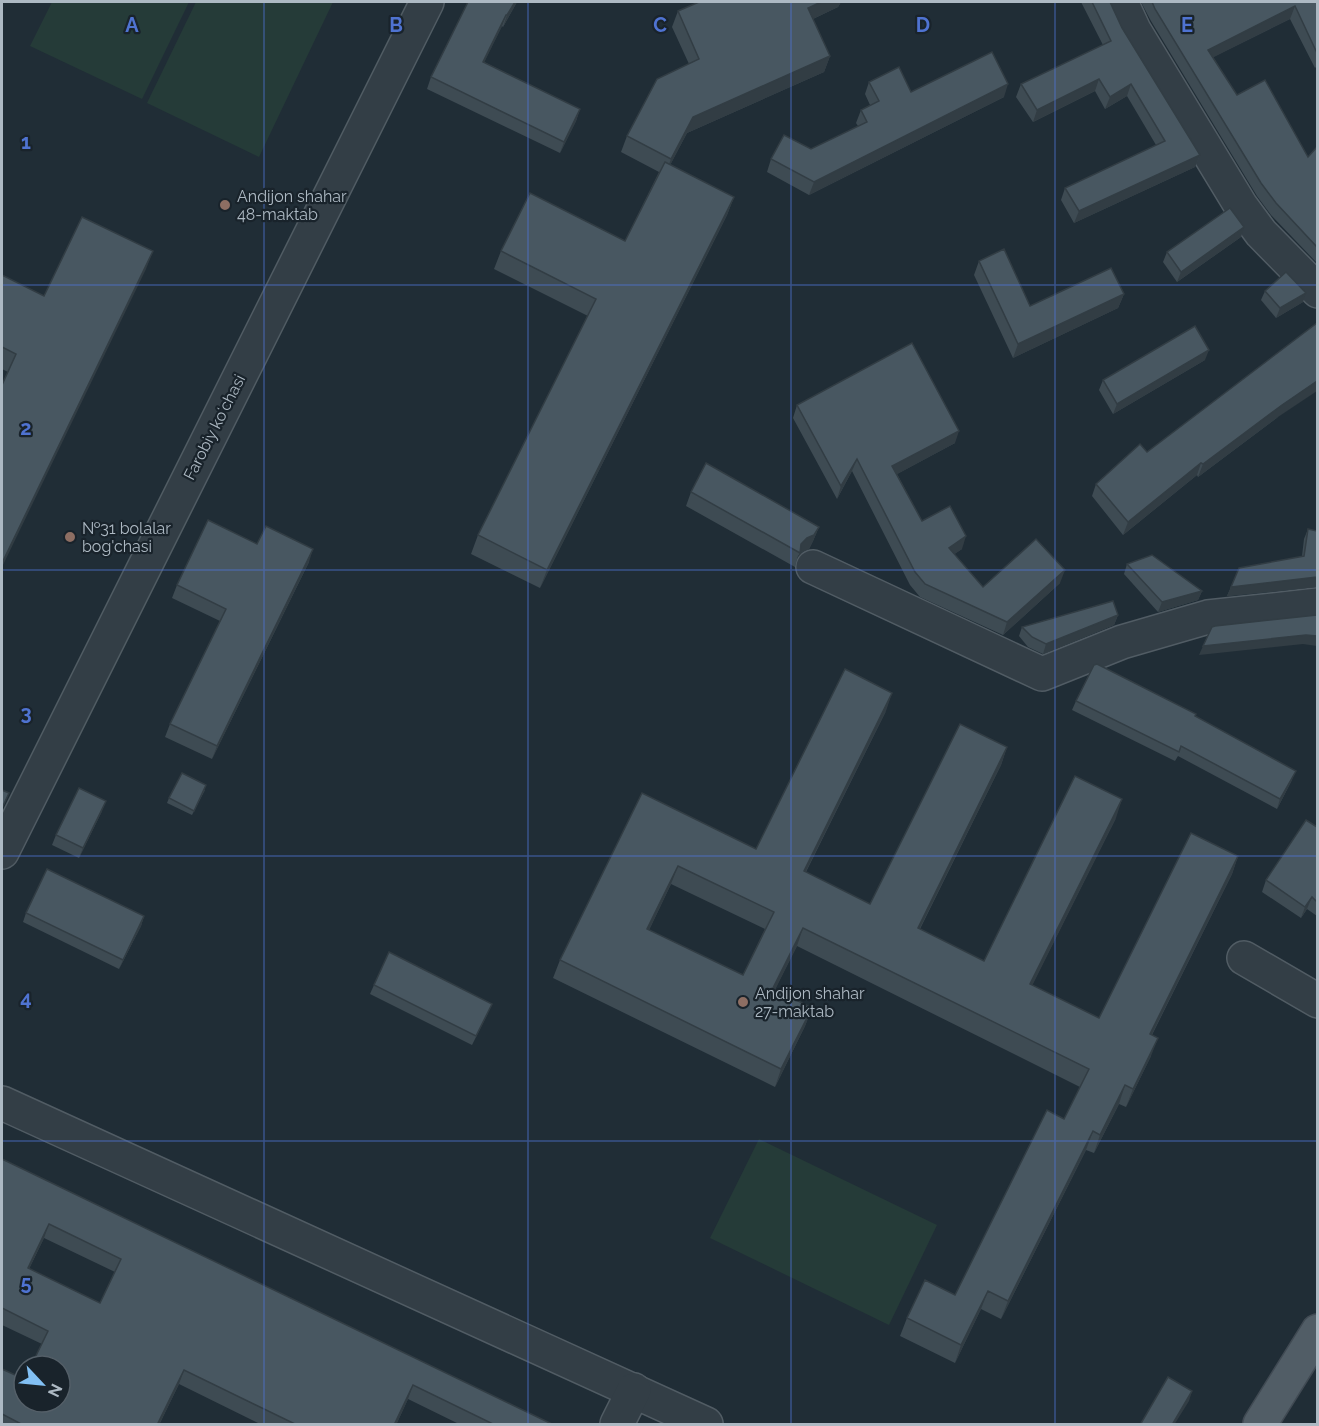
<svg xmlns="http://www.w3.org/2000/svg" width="1319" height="1426" viewBox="0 0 1319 1426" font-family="Raleway,sans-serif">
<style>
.green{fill:#253b38}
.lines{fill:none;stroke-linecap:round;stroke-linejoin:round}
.minor-casing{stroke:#515c64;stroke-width:36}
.major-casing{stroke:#404a53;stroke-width:36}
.minor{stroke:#333e46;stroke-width:33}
.major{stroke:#515d66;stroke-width:33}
.wall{fill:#3e4b53;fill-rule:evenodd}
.shaded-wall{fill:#323d44}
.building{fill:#485761;stroke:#323d44;stroke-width:1.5;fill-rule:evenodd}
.grid{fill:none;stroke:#4f73d1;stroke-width:1.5;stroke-opacity:0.55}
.education-dot{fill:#8d6e63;stroke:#19232b;stroke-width:2}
.labels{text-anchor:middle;stroke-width:4.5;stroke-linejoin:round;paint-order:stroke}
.poi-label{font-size:16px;fill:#adb9c3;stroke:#19232b;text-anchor:start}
.street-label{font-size:16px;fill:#adb9c3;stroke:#19232b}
.grid-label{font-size:20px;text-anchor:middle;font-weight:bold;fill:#4f73d1;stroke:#19232b;stroke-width:4.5;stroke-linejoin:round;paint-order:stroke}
</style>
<rect width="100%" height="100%" fill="#202d36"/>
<!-- green -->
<g class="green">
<path d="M52,2H189L142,99L30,46Z"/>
<path d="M196,2H333L259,157L147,103Z"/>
<path d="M759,1139L937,1225L889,1325L710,1238Z"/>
</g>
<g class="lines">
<!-- minor casing -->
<g class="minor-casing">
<g id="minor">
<path d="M1121,2L1134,30L1241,206L1261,233L1318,291"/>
<path d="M813,567L1042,674L1122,642L1208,617L1318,605"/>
<path d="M2,852L427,2"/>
<path d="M1244,958L1318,1001"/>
<path d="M2,1103L706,1424"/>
<path d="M617,1424L634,1390"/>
</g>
</g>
<!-- major casing -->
<g class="major-casing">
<path id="major" d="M1260,1424L1318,1331"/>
</g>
<!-- minor -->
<use href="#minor" class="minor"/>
<!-- major -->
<use href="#major" class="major"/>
</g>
<!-- wall -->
<g class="wall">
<path d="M517,2L503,27L502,26L484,62L580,109L576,121L560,153L427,89L431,77Z"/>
<path d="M699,2H841L838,7L813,19L830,56L824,72L687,133L670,165L734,197L727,215L540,588L471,554L478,535L588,316L494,269L501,251L625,241L659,172L621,152L627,136L689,64L672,27L678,11Z"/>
<path d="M1081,2H1110L1122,28L1200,155L1195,167L1074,223L1061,200L1065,188L1156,145L1127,96L1105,109L1095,91L1033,122L1016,97L1021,84L1103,45Z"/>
<path d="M1141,2H1317V66L1315,68L1290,19L1213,57L1237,95L1308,157L1317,147V263L1271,215L1257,196L1151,21Z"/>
<path d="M869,82L911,92L1004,97L809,195L767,172L771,159L811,149L858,126L856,123L861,110L870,105L865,94Z"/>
<path d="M1241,237L1177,282L1163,262L1167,252Z"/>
<path d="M979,261L1030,306L1124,294L1118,308L1013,358L974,275Z"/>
<path d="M146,269L8,372L2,369V275L44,296Z"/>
<path d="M1265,291L1303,302L1276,318L1261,300Z"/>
<path d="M1205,360L1113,414L1099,390L1103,380Z"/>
<path d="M797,405L955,443L897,474L922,521L962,549L954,554L983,587L1060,583L1003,635L920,597L910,585L852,471L837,499L793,418Z"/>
<path d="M1278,417L1198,477L1197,475L1123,535L1092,496L1096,484L1147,452Z"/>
<path d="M691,492L819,527L813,541L809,549L802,552L798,556L795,567L686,506Z"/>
<path d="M1308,529L1317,531V587L1227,596L1231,587L1302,556L1304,539Z"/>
<path d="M257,544L309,562L212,759L165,737L170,724L220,621L172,598L177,585Z"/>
<path d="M1127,564L1202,591L1198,600L1158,612L1124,574Z"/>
<path d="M1118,615L1114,625L1043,654L1028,647L1019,636L1022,627Z"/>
<path d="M1076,701L1196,717L1292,780L1277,809L1178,756L1175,761L1072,710Z"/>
<path d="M886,711L806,872L870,904L1007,747L1001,765L920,929L984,961L1116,818L1032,985L1099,1018L1238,856L1232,874L1152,1035L1151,1056L1126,1107L1119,1104L1094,1153L1086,1150L1001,1319L981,1309L955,1363L900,1336L907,1318L955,1295L1064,1119L1080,1087L797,946L775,989L812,1008L805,1026L775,1087L553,978L560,960L642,793L756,849ZM671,884L765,929L743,975L649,930Z"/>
<path d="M205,790L192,815L167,803L169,798Z"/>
<path d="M102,811L79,858L52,845L56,835Z"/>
<path d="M1317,827V916L1307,909L1301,918L1262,892L1266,880Z"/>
<path d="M26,913L144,916L141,926L119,969L23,922Z"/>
<path d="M374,985L488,1013L472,1045L370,994Z"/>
<path d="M2,1159L554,1425H461L408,1399L396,1425H262L179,1384L159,1425H2V1369L24,1402L42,1344L2,1325ZM44,1238L115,1272L100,1303L29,1269Z"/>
</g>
<!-- shaded-wall -->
<g class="shaded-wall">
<path d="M515,2H517L503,27L507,15Z"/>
<path d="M821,2H841L838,7L802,24L808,8Z"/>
<path d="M1295,6L1290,19L1204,62L1208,50Z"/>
<path d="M506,15L502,26L479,73L483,62Z"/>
<path d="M830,56L824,72L687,133L665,175L671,159L693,117Z"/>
<path d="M1099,79L1095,91L1033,122L1037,110Z"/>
<path d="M1008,84L1004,97L809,195L814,182Z"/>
<path d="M1131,84L1127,96L1105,109L1110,97Z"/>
<path d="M580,109L576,121L560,153L564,142Z"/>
<path d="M1200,155L1195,167L1074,223L1079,211Z"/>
<path d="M734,197L727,215L540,588L547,570Z"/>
<path d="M1244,227L1241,237L1177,282L1181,272Z"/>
<path d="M153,251L146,269L2,567V563Z"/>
<path d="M1306,293L1303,302L1276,318L1280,308Z"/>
<path d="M1124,294L1118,308L1013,358L1018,344Z"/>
<path d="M1209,350L1205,360L1113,414L1117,404Z"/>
<path d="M1317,381V391L1278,417L1198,477L1203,464L1282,405Z"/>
<path d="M959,431L955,443L888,479L892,466Z"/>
<path d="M857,459L852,471L837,499L841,486Z"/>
<path d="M1201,463L1197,475L1123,535L1128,522Z"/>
<path d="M819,527L813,541L809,549L802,552L799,556L801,544Z"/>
<path d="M966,536L962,549L945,561L949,548Z"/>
<path d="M313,549L309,562L212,759L217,746Z"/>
<path d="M1065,570L1060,583L1003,635L1007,622Z"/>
<path d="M1317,577V587L1227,596L1231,587Z"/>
<path d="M1202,591L1198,600L1158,612L1162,602Z"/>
<path d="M1118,615L1114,625L1043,654L1046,644Z"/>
<path d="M1306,635L1317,636V646L1303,644L1199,655L1203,646Z"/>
<path d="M892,693L886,711L797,889L804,871Z"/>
<path d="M1007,747L1001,765L911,946L918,928Z"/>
<path d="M1296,771L1292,780L1277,809L1280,799Z"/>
<path d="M1122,799L1116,818L1024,1002L1030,984Z"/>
<path d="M106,801L102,811L79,858L83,848Z"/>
<path d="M1238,856L1232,874L1143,1052L1150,1034Z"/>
<path d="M678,866L671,884L641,947L647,929Z"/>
<path d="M1312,897L1307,909L1301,918L1305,907Z"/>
<path d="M144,916L141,926L119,969L123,960Z"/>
<path d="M803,928L797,946L767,1006L773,988Z"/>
<path d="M812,1008L805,1026L775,1087L781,1069Z"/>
<path d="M1158,1038L1151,1056L1126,1107L1133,1089Z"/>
<path d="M1125,1085L1119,1104L1094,1153L1100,1135Z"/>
<path d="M1093,1131L1086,1150L1001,1319L1008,1301Z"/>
<path d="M49,1224L44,1238L22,1283L28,1268Z"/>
<path d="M988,1291L981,1309L955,1363L961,1345Z"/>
<path d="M184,1370L179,1384L159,1425H157Z"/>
<path d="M413,1385L408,1399L396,1425H394Z"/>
<path d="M1192,1391L1189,1401L1174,1425H1172Z"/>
</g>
<!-- building -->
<g class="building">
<path d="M468,2H515L507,15H506L483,62L580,109L564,142L431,77Z"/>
<path d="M699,2H821L808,8L830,56L693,117L671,159L627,136L657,79L699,59L678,11Z"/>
<path d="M1092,2H1110L1122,28L1200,155L1079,211L1065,188L1165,141L1131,84L1110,97L1099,79L1037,110L1021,84L1111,41Z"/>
<path d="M1152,2H1317V53L1295,6L1208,50L1237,95L1265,80L1308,157L1317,147V247L1276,203L1261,183L1155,9Z"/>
<path d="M992,52L1008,84L814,182L771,159L784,135L811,149L867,122L861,110L879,101L869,82L899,67L911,92Z"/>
<path d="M665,162L734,197L547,570L478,535L596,299L501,251L530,193L625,241Z"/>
<path d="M1230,208L1244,227L1181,272L1167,252Z"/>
<path d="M82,217L153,251L2,563V385L16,354L2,347V275L44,296Z"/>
<path d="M1004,249L1030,306L1111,268L1124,294L1018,344L979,261Z"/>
<path d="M1286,272L1306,293L1280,308L1265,291Z"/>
<path d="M1317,323V381L1282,405L1203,464L1201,463L1128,522L1096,484L1140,444L1147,452Z"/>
<path d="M1195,326L1209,350L1117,404L1103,380Z"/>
<path d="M912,343L959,431L892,466L922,521L950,506L966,536L949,548L983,587L1036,539L1065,570L1007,622L925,584L915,572L857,459L841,486L797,405Z"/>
<path d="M706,463L819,527L814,535L807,538L801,544L800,553L691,492Z"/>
<path d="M208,520L257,544L266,526L313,549L217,746L170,724L226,609L177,585Z"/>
<path d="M1308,529L1317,531V577L1231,587L1239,568L1304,556Z"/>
<path d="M1152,555L1202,591L1162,602L1127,564Z"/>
<path d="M1113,601L1118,615L1046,644L1032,637L1022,627Z"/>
<path d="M1317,615V636L1306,635L1203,646L1212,627L1215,626Z"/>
<path d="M1097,664L1196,714L1195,716L1296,771L1280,799L1181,746L1179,752L1076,701L1094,665Z"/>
<path d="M845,669L892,693L804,871L870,904L960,724L1007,747L918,928L984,961L1075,776L1122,799L1030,984L1099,1018L1191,833L1238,856L1150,1034L1158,1038L1133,1089L1125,1085L1100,1135L1093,1131L1008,1301L988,1291L961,1345L907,1318L925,1280L955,1295L1047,1110L1064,1119L1089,1069L803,928L773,988L812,1008L781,1069L560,960L642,793L756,849ZM678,866L774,912L743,975L647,929Z"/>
<path d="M182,773L206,785L194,811L169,798Z"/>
<path d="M79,788L106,801L83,848L56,835Z"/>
<path d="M2,790L9,793L2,808Z"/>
<path d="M1306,820L1317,827V902L1312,897L1305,907L1266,880Z"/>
<path d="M47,869L144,916L123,960L26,913Z"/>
<path d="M389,952L492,1004L476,1036L374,985Z"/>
<path d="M2,1159L554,1425H495L413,1385L394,1425H297L184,1370L157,1425H23L2,1414V1369L24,1379V1402H60V1366H31L48,1331L2,1308ZM49,1224L121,1259L100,1303L28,1268Z"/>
<path d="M1168,1377L1192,1391L1172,1425H1140Z"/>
</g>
<!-- grid -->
<path class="grid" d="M264,2V1424M528,2V1424M791,2V1424M1055,2V1424M2,285H1318M2,570H1318M2,856H1318M2,1141H1318"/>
<!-- markers -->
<g class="education-dot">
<circle cx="225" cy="205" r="6"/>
<circle cx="70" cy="537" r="6"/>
<circle cx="743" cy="1002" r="6"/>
</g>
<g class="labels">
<!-- poi labels -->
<g class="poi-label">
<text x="237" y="202">Andijon shahar<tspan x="237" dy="18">48-maktab</tspan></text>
<text x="82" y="534">№31 bolalar<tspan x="82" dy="18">bog'chasi</tspan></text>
<text x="755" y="999">Andijon shahar<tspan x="755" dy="18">27-maktab</tspan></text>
</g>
<!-- street labels -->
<g class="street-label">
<text transform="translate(214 427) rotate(-63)" y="6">Farobiy koʻchasi</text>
</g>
</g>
<g class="grid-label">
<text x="132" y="32">A</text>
<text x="396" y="32">B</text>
<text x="660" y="32">C</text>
<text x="923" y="32">D</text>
<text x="1187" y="32">E</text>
<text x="26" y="149">1</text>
<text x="26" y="435">2</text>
<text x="26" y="720">3</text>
<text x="26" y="1005">4</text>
<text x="26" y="1290">5</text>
</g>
<!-- border -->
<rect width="1319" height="1426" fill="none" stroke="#adb9c3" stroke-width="6"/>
<!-- north arrow -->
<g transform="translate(42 1384) rotate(116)"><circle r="28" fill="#19232b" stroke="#545f68" stroke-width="1.5"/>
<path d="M0-4.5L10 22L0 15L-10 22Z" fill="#82c0f4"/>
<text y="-9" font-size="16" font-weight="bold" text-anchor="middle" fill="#adb9c3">N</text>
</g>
</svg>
